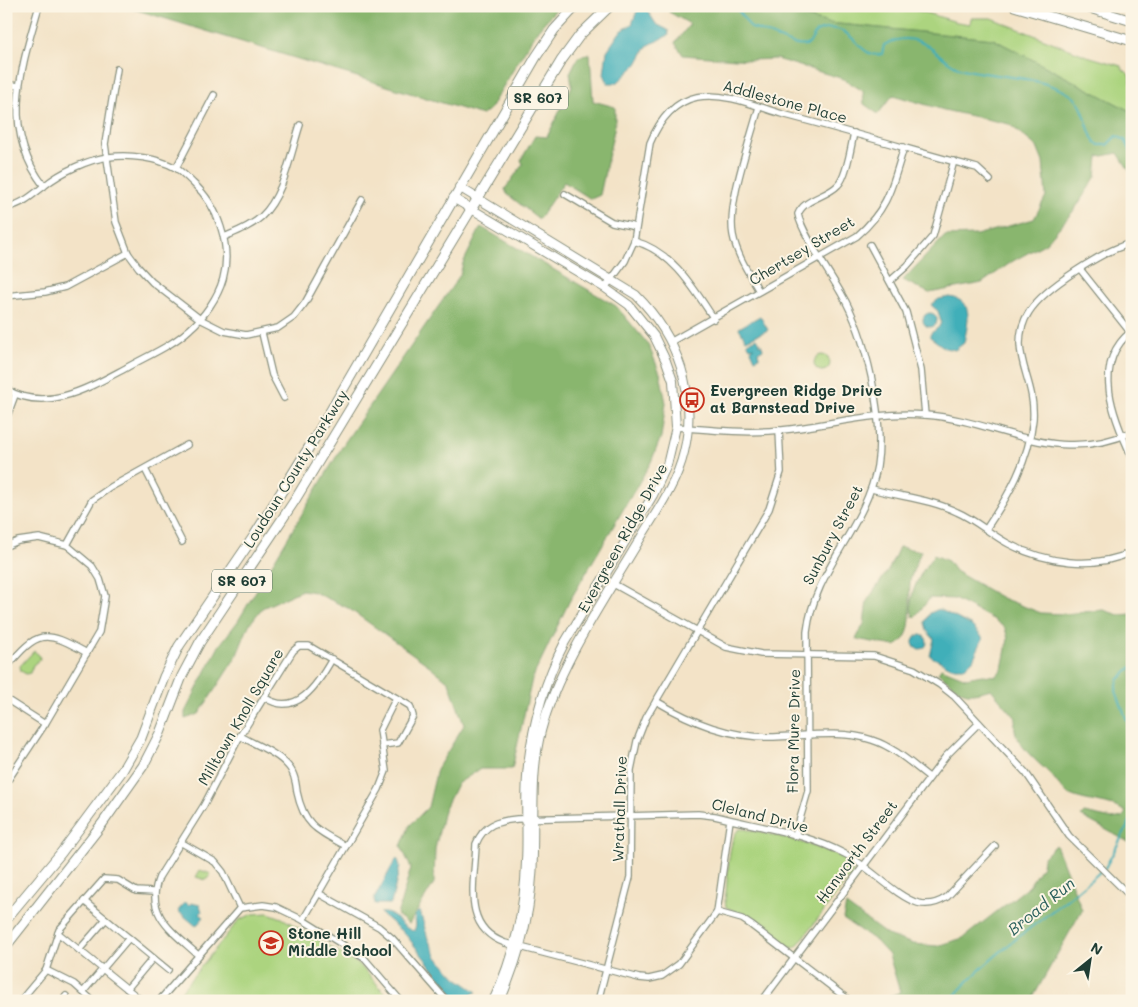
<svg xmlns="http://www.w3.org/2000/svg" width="1138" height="1007" viewBox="0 0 1138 1007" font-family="Mali,sans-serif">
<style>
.green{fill:#acd47f;stroke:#66885a}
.forest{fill:#89b66e;stroke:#547a51}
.water{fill:#3fafb9;stroke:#2f7676}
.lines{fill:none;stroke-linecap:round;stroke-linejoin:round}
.stream{stroke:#3fafb9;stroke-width:2}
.street-casing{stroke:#89907e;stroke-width:8}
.secondary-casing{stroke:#89907e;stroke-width:10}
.primary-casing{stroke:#89907e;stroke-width:11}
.street{stroke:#fff;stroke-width:5.5}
.secondary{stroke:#fff;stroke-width:8}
.primary{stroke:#fff;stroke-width:9}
.labels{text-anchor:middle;stroke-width:4;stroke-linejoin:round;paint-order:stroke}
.shield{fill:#fcf5e5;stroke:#617469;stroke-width:1}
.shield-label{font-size:14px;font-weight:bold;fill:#1f3d34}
.street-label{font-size:15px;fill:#1f3d34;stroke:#fcf5e5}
.poi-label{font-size:15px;font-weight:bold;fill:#1f3d34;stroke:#fcf5e5;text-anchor:start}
.water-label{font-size:16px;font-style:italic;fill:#295f5c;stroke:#fcf5e5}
</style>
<rect width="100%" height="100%" fill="#fcf5e5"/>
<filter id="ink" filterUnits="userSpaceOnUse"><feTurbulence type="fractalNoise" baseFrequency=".02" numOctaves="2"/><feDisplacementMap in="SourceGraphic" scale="10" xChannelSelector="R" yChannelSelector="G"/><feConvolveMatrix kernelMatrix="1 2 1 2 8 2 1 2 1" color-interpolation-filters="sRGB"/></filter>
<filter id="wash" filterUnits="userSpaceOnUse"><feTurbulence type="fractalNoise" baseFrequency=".0096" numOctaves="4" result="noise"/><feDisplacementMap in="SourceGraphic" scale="20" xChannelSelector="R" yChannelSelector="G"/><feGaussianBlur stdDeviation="1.12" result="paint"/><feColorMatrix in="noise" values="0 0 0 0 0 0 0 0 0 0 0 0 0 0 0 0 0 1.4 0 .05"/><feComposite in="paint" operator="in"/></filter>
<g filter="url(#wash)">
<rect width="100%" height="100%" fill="#f3e3c7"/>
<!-- green -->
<g class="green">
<path d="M771,6H902L957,22L970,24L971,18H991L1087,56L1121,66C1123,71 1127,71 1129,75C1134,86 1132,100 1132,112L993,39L828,23Z"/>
<circle cx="822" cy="363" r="8"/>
<path d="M34,651L39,655L40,659L33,665L30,673L26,674L21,671L20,666Z"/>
<path d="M740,829C757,829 840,851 851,863C854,866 853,870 852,874L797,946L793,948L784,946L748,918L726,907L725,900C728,885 727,835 740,829Z"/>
<path d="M200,870L211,874L206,880L196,877Z"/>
<path d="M268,913L282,918L360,965L392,1001H173L239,920L253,914Z"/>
</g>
<!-- forest -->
<g class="forest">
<path d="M124,6H559L536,32L489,110L482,115Z"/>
<path d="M671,6H771L828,23L993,39L1132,112V175L1118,153L1098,157L1096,176L1075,209L1046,243L1013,261L982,283L929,293L903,280L945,236L976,235L1034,219L1046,196L1043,162L1037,147L1009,124L944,110L893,95L878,114L864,104L863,91L844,79L776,59L750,60L683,55L675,43L690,24L669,12Z"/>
<path d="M590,54L593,101L615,107V125L600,195L591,199L564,182L539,219L507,194L505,189L523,164L521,160L535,136L547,137L572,86L570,73L578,57Z"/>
<path d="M481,227L616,306L648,344L660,373L666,403L661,437L651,462L569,602L532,679L512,769H480L457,784L444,810L435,849L434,883L409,924L397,915L411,868L401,846L410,825L428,807L437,769L464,725L449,682L431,667L348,608L314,592L302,590L262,608L249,625L236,657L199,714L185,719V712L219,646L238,621L345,442L460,275L463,263Z"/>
<path d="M899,547L921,551C918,559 914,568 911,577C906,598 919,635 895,646L856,639L864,624L867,601L889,569Z"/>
<path d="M934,555L948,561L955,571L1002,598L1041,613L1065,614L1103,610L1119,615L1132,614V844L1081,816L1084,813L1112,819L1123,817L1126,812C1109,801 1088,803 1070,795C1062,791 1057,781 1051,775C1038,761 1008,741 1016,718L991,689C960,698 963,692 938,673L941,668L966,678L982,675L996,676L1002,669L1008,639L1005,628L993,619L954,599L930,598L914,618C904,598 922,570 934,555Z"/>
<path d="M1056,845L1082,910L1031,1001H879L900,992L889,955L876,941L843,919L846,905L887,935L913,944L937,946L963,938L1028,887L1042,866L1043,858Z"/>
</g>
<!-- water -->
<g class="water">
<path d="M641,9L647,10L656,24L668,30L669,35L647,46L637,64L617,83H608L604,74L607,51L620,32L632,24L637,11Z"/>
<path d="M950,297C976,301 967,325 964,343L955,350L945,348L930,337V334L939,327L941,322L938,311L931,305L939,299Z"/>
<circle cx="930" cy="320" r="7"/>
<path d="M760,316L768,330L746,340L739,328Z"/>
<path d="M757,338L760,343L758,345L761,344L763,349L758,352L759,357L755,359L751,350L754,347L750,348L747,343Z"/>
<path d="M939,609L972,626L983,638L973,660L965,667H951L930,656L934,639L927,631L925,622L930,613Z"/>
<circle cx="920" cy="642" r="7"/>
<path d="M396,859L398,860L400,866L391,904H375L374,899Z"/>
<path d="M185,902L189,905L191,903L200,905L202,912L200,914L204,917L196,926L178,911Z"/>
<path d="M420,911L428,939L437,957L457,978L477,992L472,994V1001H458L406,935L380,913C395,910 400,928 414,931L416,925L414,915Z"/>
</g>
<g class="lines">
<!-- stream -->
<g class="stream">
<path d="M735,6L751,28C768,31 795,51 809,44L816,32C855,16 856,61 882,54L884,45C895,39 905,37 918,41C935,47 945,64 963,69C998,78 1039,75 1071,95C1087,106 1085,128 1095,143L1099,145H1107L1116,136L1125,140L1132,153"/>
<path d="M1132,667L1118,680L1116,691L1132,734"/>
<path d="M1105,868L1132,818"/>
<path d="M950,1001C993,950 1052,915 1101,871"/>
</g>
</g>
</g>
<g filter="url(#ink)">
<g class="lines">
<!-- street casing -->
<g class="street-casing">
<g id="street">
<path d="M39,6C21,69 0,129 44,186"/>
<path d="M117,69L105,144L116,222L128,253L139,268L152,282L200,319L224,331L246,335L278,328L294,317L305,303L362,200"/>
<path d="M6,83L17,86"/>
<path d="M176,168L214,95"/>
<path d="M565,194L612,222L636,227"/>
<path d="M6,208C24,203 30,197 44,186C61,172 89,159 109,157C129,154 158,158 176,168C182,172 188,178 193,183C218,205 232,246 223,279C218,297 204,317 190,329C172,346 147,356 126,368C90,387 46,414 6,389"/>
<path d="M224,237C236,232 250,227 261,217C284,196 290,155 300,125"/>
<path d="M634,241C672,251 693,287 714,319"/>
<path d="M870,245L906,312L921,370L925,415"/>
<path d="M1080,269L1130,332"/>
<path d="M890,281L907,266L933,236L954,161"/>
<path d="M605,288L625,261L634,241L650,143C659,121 673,102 697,97C725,92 756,106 782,114C847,131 912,150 977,168L990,180"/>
<path d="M759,291C749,273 737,256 733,235C727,203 750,141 759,107"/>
<path d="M6,296L45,292L65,287L128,253"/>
<path d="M1132,331C1090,363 1114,419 1132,457"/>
<path d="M262,333L272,375L284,398"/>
<path d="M672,341L857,236C889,208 892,186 904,147"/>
<path d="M6,419L15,395"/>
<path d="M676,427C710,430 747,434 782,430C830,425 876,411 925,415C999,420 1055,467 1132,432"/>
<path d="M145,469L182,542"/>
<path d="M872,489C900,497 931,499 957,512C976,520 991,535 1009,544C1046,563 1093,570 1132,552"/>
<path d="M986,529C1009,495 1029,461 1033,419C1035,388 1021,370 1020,344C1020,333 1023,321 1029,312C1044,288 1104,250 1132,243"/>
<path d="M67,545L92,500L111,487L187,445"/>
<path d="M6,546L18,541L39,538L67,545L92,566L100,579L105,596L99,632L45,724L6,783"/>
<path d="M603,578L726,647L761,654L874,656L914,669L940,685L954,696L1026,773L1069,836L1132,898"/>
<path d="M6,668C38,630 44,629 87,653"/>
<path d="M264,697C296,719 318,684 332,659"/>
<path d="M6,699L45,724"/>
<path d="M656,701C693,723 730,738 774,737C805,736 842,730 872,740C894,747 912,764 929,777"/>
<path d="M240,736C256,745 278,753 289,767C295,774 296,784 297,792C304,826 318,831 346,846"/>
<path d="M730,820L717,912L679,964L662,976L649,979L639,978L505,943C461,927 475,882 476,844C484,824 498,821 517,819L698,814L715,816C758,827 806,833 845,854C869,866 895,896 918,903C929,906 938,903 947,897L995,846"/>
<path d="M795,836L808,791L807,632C814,570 866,527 877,466C885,418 866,335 841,293C831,275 801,232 798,214C805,198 827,197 838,185C847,176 851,146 854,133"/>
<path d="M182,843L215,862L223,872L240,908"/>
<path d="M318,893L379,927L392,938L447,1001"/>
<path d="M84,901L168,970"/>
<path d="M717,912L742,919L751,925L850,1001"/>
<path d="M303,920L379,789L386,771L380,730L396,698"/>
<path d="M58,933L141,1000"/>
<path d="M79,950L106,919"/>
<path d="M198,955C173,932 144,914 159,877L204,805L240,736L293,651L299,646H309L410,706L413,716L398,743L382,745"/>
<path d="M46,970L74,984L93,1001"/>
<path d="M127,989L153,958"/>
<path d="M83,992L129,938"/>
<path d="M20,1001L46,970L59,930L104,879L118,880L136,891L153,892"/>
<path d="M62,1001L66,996"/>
<path d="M159,1001L240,908L263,905L276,907L303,920L364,958L401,1001"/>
<path d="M598,1001L630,877L631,770L637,741L646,718L769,509L781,472L779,430"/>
<path d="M762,1001L946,756L979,723"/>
</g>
</g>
<!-- secondary casing -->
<g class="secondary-casing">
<g id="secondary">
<path d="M459,187L636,295C678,337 698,394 684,452C677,482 659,508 643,534C608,594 559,663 541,731C531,771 534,811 533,852C533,904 521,954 500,1001"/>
<path d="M453,198L605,288L629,305L654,336L666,361L673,381L676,427L667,465L653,495L565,642C545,680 533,723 528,765C524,797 528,829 526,861C525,908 514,958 493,1001"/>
</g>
</g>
<!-- primary casing -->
<g class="primary-casing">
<g id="primary">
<path d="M1014,6L1132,41"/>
<path d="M1083,6L1132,21"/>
<path d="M6,919L61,853L122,771L141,738L164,677L179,646L254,536L316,436L536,57L554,30L576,6"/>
<path d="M6,946L102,824L143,766L160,733L182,676L200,642L295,500L561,61L580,35L610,6"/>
</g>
</g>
<!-- street -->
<use href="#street" class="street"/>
<!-- secondary -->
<use href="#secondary" class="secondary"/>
<!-- primary -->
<use href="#primary" class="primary"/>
</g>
</g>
<!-- icons -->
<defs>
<g id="bus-ring" transform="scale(1.25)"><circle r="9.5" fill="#fcf5e5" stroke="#c8321e" stroke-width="1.5"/><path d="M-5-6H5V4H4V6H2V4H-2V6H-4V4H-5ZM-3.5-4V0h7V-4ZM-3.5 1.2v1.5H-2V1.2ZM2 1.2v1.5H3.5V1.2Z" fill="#c8321e"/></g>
<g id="school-ring" transform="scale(1.25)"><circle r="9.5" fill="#fcf5e5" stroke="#c8321e" stroke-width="1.5"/><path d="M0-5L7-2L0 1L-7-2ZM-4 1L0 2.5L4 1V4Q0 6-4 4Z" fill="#c8321e"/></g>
</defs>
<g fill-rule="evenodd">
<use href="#bus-ring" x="692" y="400"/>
<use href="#school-ring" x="271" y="943"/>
</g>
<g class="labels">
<!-- shield labels -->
<g class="shield">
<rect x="508" y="86.5" width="60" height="23" rx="4"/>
<rect x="212" y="569.5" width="60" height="23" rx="4"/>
</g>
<g class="shield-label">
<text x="538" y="103">SR 607</text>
<text x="242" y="586">SR 607</text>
</g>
<!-- street labels -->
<g class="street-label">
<text transform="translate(785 102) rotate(15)" y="5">Addlestone Place</text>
<text transform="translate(802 251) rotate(-31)" y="5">Chertsey Street</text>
<text transform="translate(296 469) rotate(-58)" y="5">Loudoun County Parkway</text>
<text transform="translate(833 535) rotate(-62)" y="5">Sunbury Street</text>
<text transform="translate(623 538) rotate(-61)" y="5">Evergreen Ridge Drive</text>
<text transform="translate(241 717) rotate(-60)" y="5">Milltown Knoll Square</text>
<text transform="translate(794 731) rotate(-89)" y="5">Flora Mure Drive</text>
<text transform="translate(620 809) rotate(-88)" y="5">Wrathall Drive</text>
<text transform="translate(760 816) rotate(14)" y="5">Cleland Drive</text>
<text transform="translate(857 852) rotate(-53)" y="5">Hanworth Street</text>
</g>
<!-- poi labels -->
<g class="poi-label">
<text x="710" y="396">Evergreen Ridge Drive<tspan x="710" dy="17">at Barnstead Drive</tspan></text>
<text x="288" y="939">Stone Hill<tspan x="288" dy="17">Middle School</tspan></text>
</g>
<!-- water labels -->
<g class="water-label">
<text transform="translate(1041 906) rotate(-39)" y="6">Broad Run</text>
</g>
</g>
<!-- margin -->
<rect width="1138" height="1007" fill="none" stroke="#fcf5e5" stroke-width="25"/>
<!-- north arrow -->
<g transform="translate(1090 960) rotate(30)" stroke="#fcf5e5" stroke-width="4" paint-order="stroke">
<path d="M0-4L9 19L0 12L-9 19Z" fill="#1f3d34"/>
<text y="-8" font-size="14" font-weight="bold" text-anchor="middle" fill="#1f3d34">N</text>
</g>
</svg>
